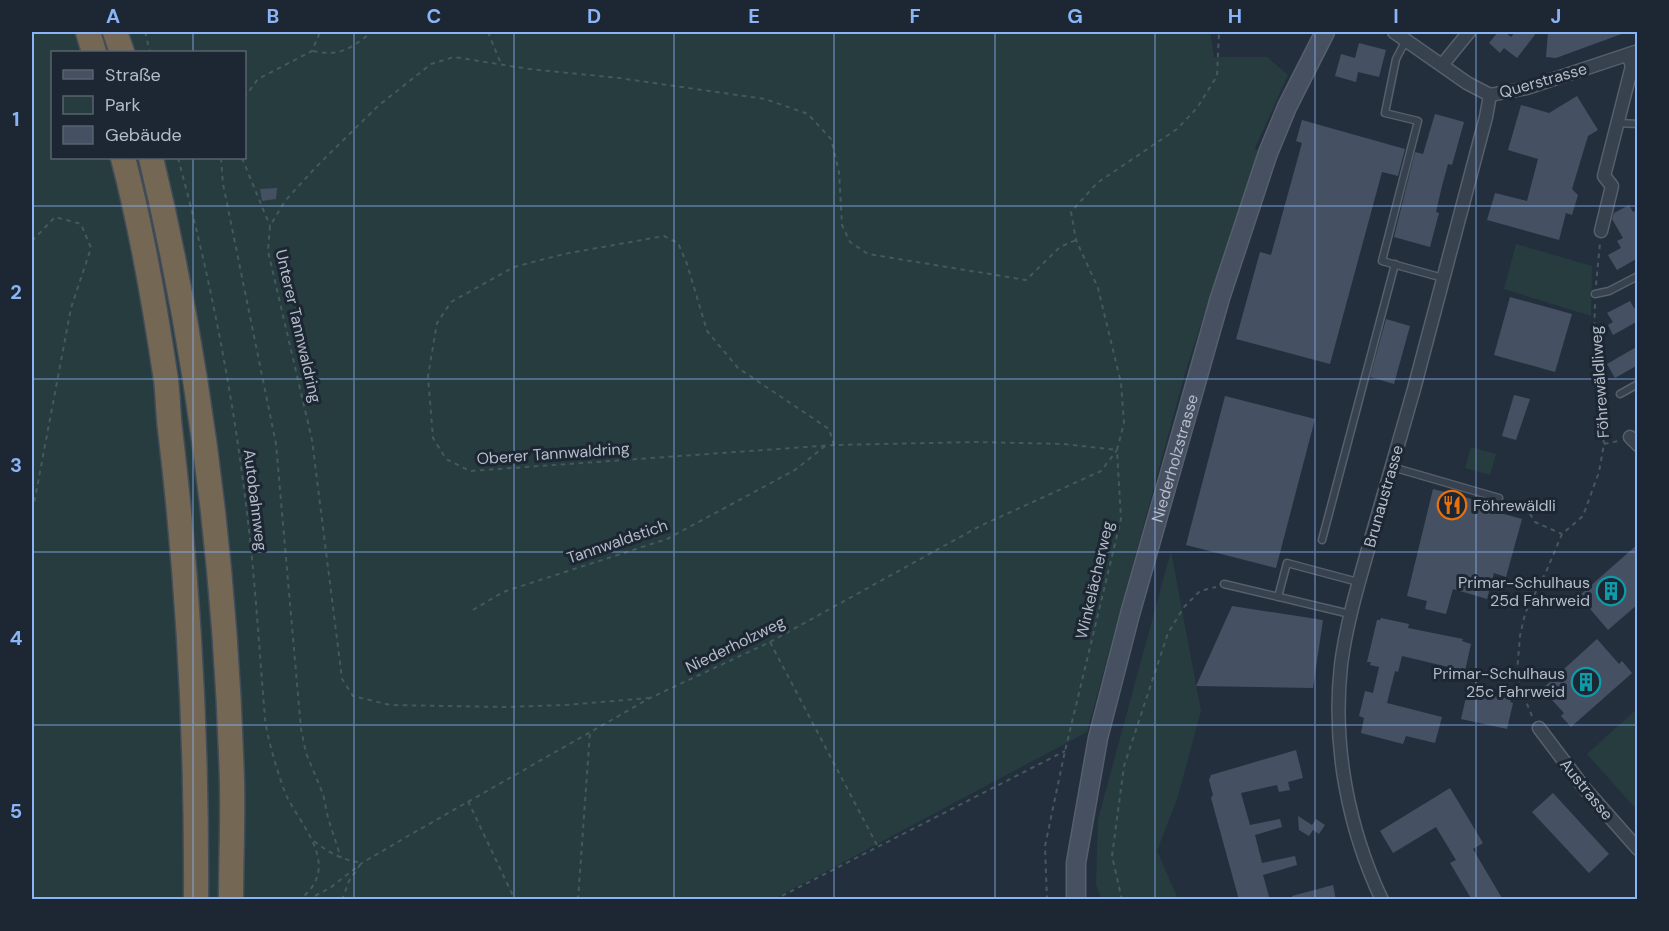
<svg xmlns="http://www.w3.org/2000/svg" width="1669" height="931" viewBox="0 0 1669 931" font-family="'DM Sans',sans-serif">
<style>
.green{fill:#263c3f;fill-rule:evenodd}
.building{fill:#455162}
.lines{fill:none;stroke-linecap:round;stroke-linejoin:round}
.service-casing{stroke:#565f6c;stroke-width:9}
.minor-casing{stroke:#565f6c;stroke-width:15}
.secondary-casing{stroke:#565f6c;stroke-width:21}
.motorway-casing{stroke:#434c59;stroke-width:27}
.path{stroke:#44595c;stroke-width:2;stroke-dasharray:4.5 4.5;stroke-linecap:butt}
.service{stroke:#38414e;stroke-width:6}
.minor{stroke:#38414e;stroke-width:12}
.secondary{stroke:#465061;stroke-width:18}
.motorway{stroke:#746855;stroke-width:24}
.grid{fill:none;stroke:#8ab4f8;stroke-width:1.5;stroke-opacity:0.55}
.labels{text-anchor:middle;stroke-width:6;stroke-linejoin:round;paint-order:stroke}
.street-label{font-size:16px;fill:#b4bcc9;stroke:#1d2633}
.poi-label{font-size:16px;fill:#b4bcc9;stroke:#1d2633;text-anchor:end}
.neatline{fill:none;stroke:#8ab4f8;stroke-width:2}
.grid-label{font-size:20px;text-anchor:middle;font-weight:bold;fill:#8ab4f8}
</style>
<rect width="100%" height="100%" fill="#242f3e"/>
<!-- green -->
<g class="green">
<path d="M32,32H1210L1214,57H1267L1288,75L1255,148L1258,151L1186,370L1087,732L774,899H32ZM52,52H244V158H52Z"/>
<path d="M1516,244L1592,266L1591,316L1504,289Z"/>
<path d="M1471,447L1496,454L1490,475L1465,468Z"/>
<path d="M1171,551L1201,711L1178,796L1157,851L1178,899H1102L1096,885L1098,819Z"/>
<path d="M1637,709L1638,809L1637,810L1587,754Z"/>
</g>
<!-- building -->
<g class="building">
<path d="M1498,32H1505L1511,37L1515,32H1537L1517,58L1504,48L1500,53L1489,43Z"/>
<path d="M1548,32H1627L1556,58L1546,57Z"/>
<path d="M1359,43L1386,50L1379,77L1358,72L1356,82L1335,76L1341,54L1355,58Z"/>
<path d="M1577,96L1598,130L1588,136L1572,189L1578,195L1572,215L1566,213L1559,240L1487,220L1495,193L1527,201L1538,159L1508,150L1521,105L1549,113Z"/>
<path d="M1435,114L1464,122L1452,165L1448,164L1442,186L1436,212L1439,213L1430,247L1394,237L1415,152L1423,154Z"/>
<path d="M1302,120L1405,149L1398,176L1382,172L1330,364L1236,339L1260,252L1271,255L1302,143L1296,141Z"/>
<path d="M277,188L276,199L262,201L260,189Z"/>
<path d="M1629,205L1633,212L1638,209V258L1617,270L1608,255L1621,248L1617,241L1623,238L1612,219L1614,213Z"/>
<path d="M1510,297L1572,314L1555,372L1494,355Z"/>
<path d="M1630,301L1634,308L1638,307V321L1613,335L1608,325L1613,322L1607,313Z"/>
<path d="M1386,319L1410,326L1394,384L1370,377Z"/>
<path d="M1638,346V365L1615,378L1607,364Z"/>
<path d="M1514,395L1530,399L1516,440L1502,436Z"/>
<path d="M1225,396L1315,419L1276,568L1186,545Z"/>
<path d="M1433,489L1483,502L1482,508L1522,519L1506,577L1494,573L1487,599L1453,589L1446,614L1425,609L1427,601L1407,596Z"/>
<path d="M1638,544V604L1608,630L1579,596Z"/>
<path d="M1232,606L1323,620L1313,688L1196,686Z"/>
<path d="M1381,618L1409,624L1408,628L1463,639L1462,641L1471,644L1465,671L1402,656L1398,672L1395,671L1387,703L1442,717L1435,743L1406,736L1403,744L1361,733L1364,718L1359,716L1365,691L1373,693L1379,667L1370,665L1371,662H1367L1377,620H1380Z"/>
<path d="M1597,639L1619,664L1622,661L1632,673L1571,727L1561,716L1564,713L1542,689Z"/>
<path d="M1470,691L1511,699L1510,702L1513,703L1507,729L1461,719L1467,693L1469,694Z"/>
<path d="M1296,750L1303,778L1288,782L1290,790L1279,792L1277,785L1241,793L1250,825L1280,819L1282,827L1255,835L1262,863L1295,856L1297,865L1263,875L1270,900H1239L1211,798L1213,795L1209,780L1211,775Z"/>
<path d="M1450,788L1483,843L1473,849L1503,900H1472L1450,863L1456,860L1436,827L1393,853L1380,831Z"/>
<path d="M1553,793L1609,854L1589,873L1532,812Z"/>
<path d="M1298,816L1312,825L1316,819L1325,825L1319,834L1313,830L1309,836L1299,830Z"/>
<path d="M1333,885L1336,900H1292V896Z"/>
</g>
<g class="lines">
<!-- service casing -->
<g class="service-casing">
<g id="service">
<path d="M1406,40L1396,59L1385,113L1418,121L1382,261L1443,278"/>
<path d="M1618,123L1638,124"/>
<path d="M1595,294L1609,291L1638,276"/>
<path d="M1620,394L1638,384"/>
<path d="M1392,467L1499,498"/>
<path d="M1322,540L1395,264"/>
<path d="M1224,584L1350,614"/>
<path d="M1278,597L1287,563L1358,582"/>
</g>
</g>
<!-- minor casing -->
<g class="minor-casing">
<g id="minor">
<path d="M1394,32L1467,83L1490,95L1527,88L1638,51"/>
<path d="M1442,65L1469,32"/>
<path d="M1601,231L1612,186L1604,176L1632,66L1628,55"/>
<path d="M1630,437L1638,445"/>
<path d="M1539,728L1585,789L1638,849"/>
<path d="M1382,900C1348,828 1332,745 1341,665C1346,625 1358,585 1369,546C1384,494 1399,441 1414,389C1438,298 1462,207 1486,117L1490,95"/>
</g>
</g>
<!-- secondary casing -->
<g class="secondary-casing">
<g id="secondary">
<path id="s1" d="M1076,900V863L1098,738L1130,614L1220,298L1268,153L1287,107L1325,32"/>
</g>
</g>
<!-- motorway casing -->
<g class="motorway-casing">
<g id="motorway">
<path d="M88,32L94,52"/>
<path d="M115,32L122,52"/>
<path d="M123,158C142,230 155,306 166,380C168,396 168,413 170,429C189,586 197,742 196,900"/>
<path d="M151,158C200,362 226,572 232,782C233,821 231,860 231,900"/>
</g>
</g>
<!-- path -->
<g class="path">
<path d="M145,32L150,52"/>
<path d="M488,32L501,64"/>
<path d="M313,51C341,57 351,48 372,32"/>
<path d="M244,98L258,79L312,51L320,32"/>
<path d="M178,158C209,272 232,388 246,505C255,576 259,647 265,718C266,734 280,782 287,797C304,830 342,868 299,900"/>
<path d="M221,158L223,184L276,444L301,729L306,753L323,794L328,818L341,858"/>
<path d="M242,158L270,226"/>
<path d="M32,241L55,217L81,224L91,248L71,308L32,514"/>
<path d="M1596,285L1600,243"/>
<path d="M1604,444L1618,441"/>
<path d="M834,445L829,429L738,368L707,331L687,264L678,243L664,236L564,254L514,267L451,302L437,323L428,376L433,438L446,459L470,471L834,445L976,442L1063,444L1117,450"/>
<path d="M1507,501L1527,509L1535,522L1562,534"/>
<path d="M473,610L503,592L667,539L795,470L825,446"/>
<path d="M770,642L878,847"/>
<path d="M650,698L565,705L505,707L390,705L353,696L342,679L312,440L268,251L270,226L285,201L316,167L378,106L431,64L454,57L529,69L619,78L765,99L808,114L831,139L839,172L842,225L850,242L868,254L1026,280L1060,247L1076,240"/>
<path d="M1532,716L1525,699L1517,672L1520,636L1524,618L1527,609L1546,572L1562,534L1583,516L1599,472L1604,444L1594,342L1595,302"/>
<path d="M468,801L515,900"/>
<path d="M314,841C329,853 343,860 362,863"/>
<path d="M307,900L330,888L362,863L408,836L650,698L770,642L980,526L1101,471L1117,450"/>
<path d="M342,900L349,881L360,865"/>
<path d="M578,900L590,732"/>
<path d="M774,900L1065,751"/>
<path d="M1047,900L1045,846L1065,751L1121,519L1117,450L1124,423L1121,383L1098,288L1076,240L1071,212L1097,183L1177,129L1197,108L1217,76L1219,32"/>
<path d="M1122,900L1112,856L1124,766L1168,633L1184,607L1200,591L1216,587"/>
</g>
<!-- service -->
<use href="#service" class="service"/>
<!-- minor -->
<use href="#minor" class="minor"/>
<!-- secondary -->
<use href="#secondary" class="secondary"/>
<!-- motorway -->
<use href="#motorway" class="motorway"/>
</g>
<!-- grid -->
<path class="grid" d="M193,32V52M354,32V900M514,32V900M674,32V900M834,32V900M995,32V900M1155,32V900M1315,32V900M1476,32V900M193,158V900M32,206H1638M32,379H1638M32,552H1638M32,725H1638"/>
<!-- icons -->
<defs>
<g id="restaurant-ring" transform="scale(1.5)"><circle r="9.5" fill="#1d2633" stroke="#e8710a" stroke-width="1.5"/><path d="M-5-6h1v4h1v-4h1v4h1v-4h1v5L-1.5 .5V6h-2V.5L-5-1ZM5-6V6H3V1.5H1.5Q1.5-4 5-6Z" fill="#e8710a"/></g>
<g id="building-ring" transform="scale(1.5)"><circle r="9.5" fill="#1d2633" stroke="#0f9aa8" stroke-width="1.5"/><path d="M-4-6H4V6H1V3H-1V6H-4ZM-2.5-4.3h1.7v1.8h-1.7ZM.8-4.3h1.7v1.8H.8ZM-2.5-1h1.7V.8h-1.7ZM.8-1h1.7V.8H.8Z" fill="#0f9aa8"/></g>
</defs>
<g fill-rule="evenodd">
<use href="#restaurant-ring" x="1452" y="505"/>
<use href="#building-ring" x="1611" y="591"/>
<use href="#building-ring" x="1586" y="682"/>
</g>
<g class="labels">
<!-- street labels -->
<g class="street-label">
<text transform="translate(1543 80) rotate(-16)" y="6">Querstrasse</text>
<text transform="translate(299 326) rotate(77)" y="6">Unterer Tannwaldring</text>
<text transform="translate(1599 382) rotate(-94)" y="6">Föhrewäldliweg</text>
<text transform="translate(553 453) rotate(-4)" y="6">Oberer Tannwaldring</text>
<text dy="6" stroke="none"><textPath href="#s1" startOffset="454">Niederholzstrasse</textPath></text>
<text transform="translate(1383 496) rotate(-74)" y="6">Brunaustrasse</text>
<text transform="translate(256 500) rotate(83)" y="6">Autobahnweg</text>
<text transform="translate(617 541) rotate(-19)" y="6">Tannwaldstich</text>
<text transform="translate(1094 580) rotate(-77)" y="6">Winkelächerweg</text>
<text transform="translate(735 644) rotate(-26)" y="6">Niederholzweg</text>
<text transform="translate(1587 789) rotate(51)" y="6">Austrasse</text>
</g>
<!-- poi labels -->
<g class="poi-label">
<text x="1473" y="511" text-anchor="start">Föhrewäldli</text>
<text x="1590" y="588">Primar-Schulhaus<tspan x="1590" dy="18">25d Fahrweid</tspan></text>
<text x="1565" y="679">Primar-Schulhaus<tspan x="1565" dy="18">25c Fahrweid</tspan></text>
</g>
</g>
<!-- border -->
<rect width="1669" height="931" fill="none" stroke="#1d2633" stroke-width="66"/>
<!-- legend -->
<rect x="51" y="51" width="195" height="108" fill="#1d2633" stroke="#59626f" stroke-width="1.5"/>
<rect x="63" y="70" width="30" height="9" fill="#465061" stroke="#59626f" stroke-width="1.5"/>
<text x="105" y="81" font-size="18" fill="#b4bcc9">Straße</text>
<rect x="63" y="96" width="30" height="18" fill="#263c3f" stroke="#59626f" stroke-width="1.5"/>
<text x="105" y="111" font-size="18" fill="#b4bcc9">Park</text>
<rect x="63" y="126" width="30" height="18" fill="#455162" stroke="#59626f" stroke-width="1.5"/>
<text x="105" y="141" font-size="18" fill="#b4bcc9">Gebäude</text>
<rect x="33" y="33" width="1603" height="865" class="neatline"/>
<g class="grid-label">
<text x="113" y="23">A</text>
<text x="273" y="23">B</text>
<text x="434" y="23">C</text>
<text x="594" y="23">D</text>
<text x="754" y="23">E</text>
<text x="915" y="23">F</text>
<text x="1075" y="23">G</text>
<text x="1235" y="23">H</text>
<text x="1396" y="23">I</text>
<text x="1556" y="23">J</text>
<text x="16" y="126">1</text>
<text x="16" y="299">2</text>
<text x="16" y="472">3</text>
<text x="16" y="645">4</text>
<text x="16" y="818">5</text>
</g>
</svg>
